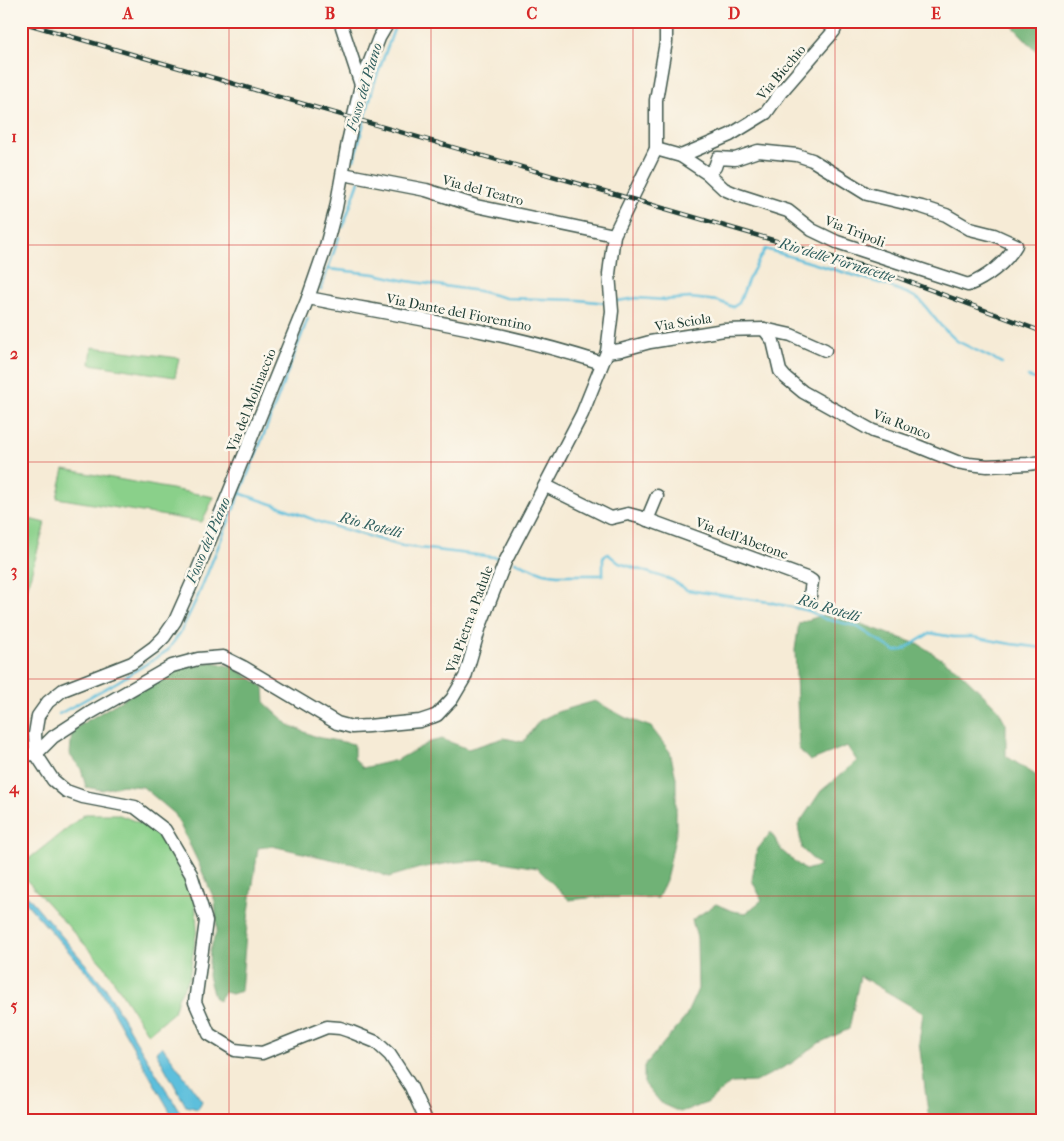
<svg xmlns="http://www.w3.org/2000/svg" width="1064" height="1141" viewBox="0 0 1064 1141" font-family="'IM FELL French Canon',serif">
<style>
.green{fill:#8ad08a;stroke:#54865f}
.forest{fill:#6fb276;stroke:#477855}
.water{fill:#5dbfdc;stroke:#3e7e88}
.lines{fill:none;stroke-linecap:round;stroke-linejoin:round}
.stream{stroke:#5dbfdc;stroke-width:2.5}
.minor-casing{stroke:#3f574c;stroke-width:15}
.minor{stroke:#fff;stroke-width:12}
.rail-casing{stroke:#1f3d34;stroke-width:4.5}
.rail{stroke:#fbf7ec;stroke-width:2.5;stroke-dasharray:8;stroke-linecap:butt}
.grid{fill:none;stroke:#d62828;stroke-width:1;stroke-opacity:0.55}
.labels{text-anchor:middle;stroke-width:5;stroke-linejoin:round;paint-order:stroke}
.street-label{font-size:14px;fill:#1f3d34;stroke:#fbf7ec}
.water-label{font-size:15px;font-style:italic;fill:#2e5e5e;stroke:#fbf7ec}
.neatline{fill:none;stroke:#d62828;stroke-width:2}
.grid-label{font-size:16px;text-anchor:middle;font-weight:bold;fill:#d62828}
</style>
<rect width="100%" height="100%" fill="#fbf7ec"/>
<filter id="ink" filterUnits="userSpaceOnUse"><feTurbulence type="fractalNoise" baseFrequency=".02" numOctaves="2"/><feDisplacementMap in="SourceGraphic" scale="10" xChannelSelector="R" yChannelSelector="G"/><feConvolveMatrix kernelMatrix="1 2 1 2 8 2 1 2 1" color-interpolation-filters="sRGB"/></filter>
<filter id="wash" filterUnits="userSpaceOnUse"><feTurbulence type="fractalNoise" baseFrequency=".0096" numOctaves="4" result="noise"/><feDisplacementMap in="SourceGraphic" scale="20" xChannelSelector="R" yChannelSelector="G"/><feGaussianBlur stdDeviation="1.12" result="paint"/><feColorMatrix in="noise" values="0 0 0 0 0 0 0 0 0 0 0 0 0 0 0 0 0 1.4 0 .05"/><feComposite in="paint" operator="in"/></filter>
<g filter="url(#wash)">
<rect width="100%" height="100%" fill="#f6ebd6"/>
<!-- green -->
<g class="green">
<path d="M92,347L179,358L175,377L90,364Z"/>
<path d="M64,469L214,497L202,522L57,498Z"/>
<path d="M21,517L45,523L21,611Z"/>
<path d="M85,814H117L153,828L171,853L195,898L197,929L189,978L178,998L174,1012L148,1034L105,967L21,874V865Z"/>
</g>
<!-- forest -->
<g class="forest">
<path d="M1008,21H1043V58Z"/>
<path d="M823,615L861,624L920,645L957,669L998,709L1006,724V756L1043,780V1120H929L919,1042L923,1013L860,976L849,1029L819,1043L792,1063L755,1082L731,1083L707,1103L680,1112L662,1104L644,1083V1066L685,1018L698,989L697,938L692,920L716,904L732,911L746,913L762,900L752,880L757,850L771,832L782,851L805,870L820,866L802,849L798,825L821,791L857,761L847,746L810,761L799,749L795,650L799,623Z"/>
<path d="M213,662L233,667L264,687L265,703L289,725L316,737L354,744V758L363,768L397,760L430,742L442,739L468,749L504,738L523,742L539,721L557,712L595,701L626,718L651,727L670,752L676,778V833L666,880L658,898L597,897L569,900L537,868L491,860L456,862L420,868L389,877L353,864L312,855L272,846L258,848L246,934L241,991L232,994L224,992L219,1001L214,997L208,976L210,950L217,930L215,901L197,860L175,814L143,787L123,785L102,790L86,787L81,769L70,755L72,730L180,665Z"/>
</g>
<!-- water -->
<g class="water">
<path d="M21,888L105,987L139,1046L185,1120H175L97,984L21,897Z"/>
<path d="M162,1046L202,1101L198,1109L186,1106L156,1052Z"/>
</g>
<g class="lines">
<!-- stream -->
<g class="stream">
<path d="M354,160L374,84L397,21"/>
<path d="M343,227L359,181"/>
<path d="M328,269L375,274L407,281L479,291L506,298L579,300L606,303"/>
<path d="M321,289L339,237"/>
<path d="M617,301L637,298L665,300L690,298L718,301L733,307L739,303L748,280L765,249L886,285L909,294L920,300L941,326L957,341L1002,363"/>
<path d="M1028,377L1043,381"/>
<path d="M239,493L284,508L322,523L402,546L502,558"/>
<path d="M608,554L619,563L672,580L687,590L769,602L809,611L825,619L856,626L895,651L903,650L930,633L953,637H973L1011,644L1043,648"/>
<path d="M515,562L544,573L557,575H603V558L606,555"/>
<path d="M59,714L117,682L167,651L180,633L198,596L263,437L308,318"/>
<path d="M21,730L24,729"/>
</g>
</g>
</g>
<g filter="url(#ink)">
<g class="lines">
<!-- minor casing -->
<g class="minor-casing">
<g id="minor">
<path d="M340,21L361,85"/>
<path d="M389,21L379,38L361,85L348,142L336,208L326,246L308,298L196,574L175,621L164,637L154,647L132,663L63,690L48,702L38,716L35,734L36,754L53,780L66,791L83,797L135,807L165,830L191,874L206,921L195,1002L209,1034L235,1050L262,1053L327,1027L340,1028L349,1031L376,1042L390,1055L411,1087L426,1120"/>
<path d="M656,149L681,156L708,174L724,189L738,195L788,211L812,230L837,242L968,285C986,278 1006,263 1016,245L994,235L970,229L946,215L922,207L867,194L812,160L797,155L758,151L735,159L718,158L715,167L708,174"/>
<path d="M681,156L730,135L766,113L781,92L834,31L838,21"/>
<path d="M343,174L426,190L476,206L614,235"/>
<path d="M308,298C407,317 507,332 602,363"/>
<path d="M764,329L773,341L780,371L785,377L803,392L873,431L910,443L957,462L969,464L987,466L1028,464L1043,462"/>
<path d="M607,352L621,350L650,342L724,330L764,329L791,335L825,350"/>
<path d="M546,486L611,518L628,514L643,518L809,579L812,581L810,596"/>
<path d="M647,520L657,496"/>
<path d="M21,755L36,754L53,737L90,713L172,666L198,659L223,657L243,667L337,723L352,727L368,726L420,721L432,717L437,715L452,699L465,677L480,626L505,562L582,414L607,352L612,311L609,274L614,235L656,149V100L666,42V21"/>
</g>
</g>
<!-- minor -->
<use href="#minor" class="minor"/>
<!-- rail casing -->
<g class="rail-casing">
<path id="rail" d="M21,22L880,271L1043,332"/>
</g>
<!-- rail -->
<use href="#rail" class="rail"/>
</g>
</g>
<!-- grid -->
<path class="grid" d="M229,21V1120M431,21V1120M633,21V1120M835,21V1120M21,245H1043M21,462H1043M21,679H1043M21,896H1043"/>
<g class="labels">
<!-- street labels -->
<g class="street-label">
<text transform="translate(781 72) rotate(-50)" y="5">Via Bicchio</text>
<text transform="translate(483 190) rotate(15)" y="5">Via del Teatro</text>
<text transform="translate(855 231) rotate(21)" y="5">Via Tripoli</text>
<text transform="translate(459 312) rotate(11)" y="5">Via Dante del Fiorentino</text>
<text transform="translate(683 322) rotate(-9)" y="5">Via Sciola</text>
<text transform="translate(251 400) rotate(-68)" y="5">Via del Molinaccio</text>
<text transform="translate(902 424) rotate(21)" y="5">Via Ronco</text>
<text transform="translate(742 538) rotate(20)" y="5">Via dell'Abetone</text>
<text transform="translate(469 619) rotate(-70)" y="5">Via Pietra a Padule</text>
</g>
<!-- water labels -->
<g class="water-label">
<text transform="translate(364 87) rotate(-73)" y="5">Fosso del Piano</text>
<text transform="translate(837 260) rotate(17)" y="5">Rio delle Fornacette</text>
<text transform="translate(371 525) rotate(15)" y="5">Rio Rotelli</text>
<text transform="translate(208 540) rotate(-67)" y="5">Fosso del Piano</text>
<text transform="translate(829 608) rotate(17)" y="5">Rio Rotelli</text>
</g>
</g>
<!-- margin -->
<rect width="1064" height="1141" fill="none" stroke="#fbf7ec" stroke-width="55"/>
<rect x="28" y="28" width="1008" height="1086" class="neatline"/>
<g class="grid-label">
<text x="128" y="19">A</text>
<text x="330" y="19">B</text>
<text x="532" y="19">C</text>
<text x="734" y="19">D</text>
<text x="936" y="19">E</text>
<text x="14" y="142">1</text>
<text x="14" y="359">2</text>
<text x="14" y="576">3</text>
<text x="14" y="793">4</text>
<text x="14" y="1011">5</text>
</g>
</svg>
